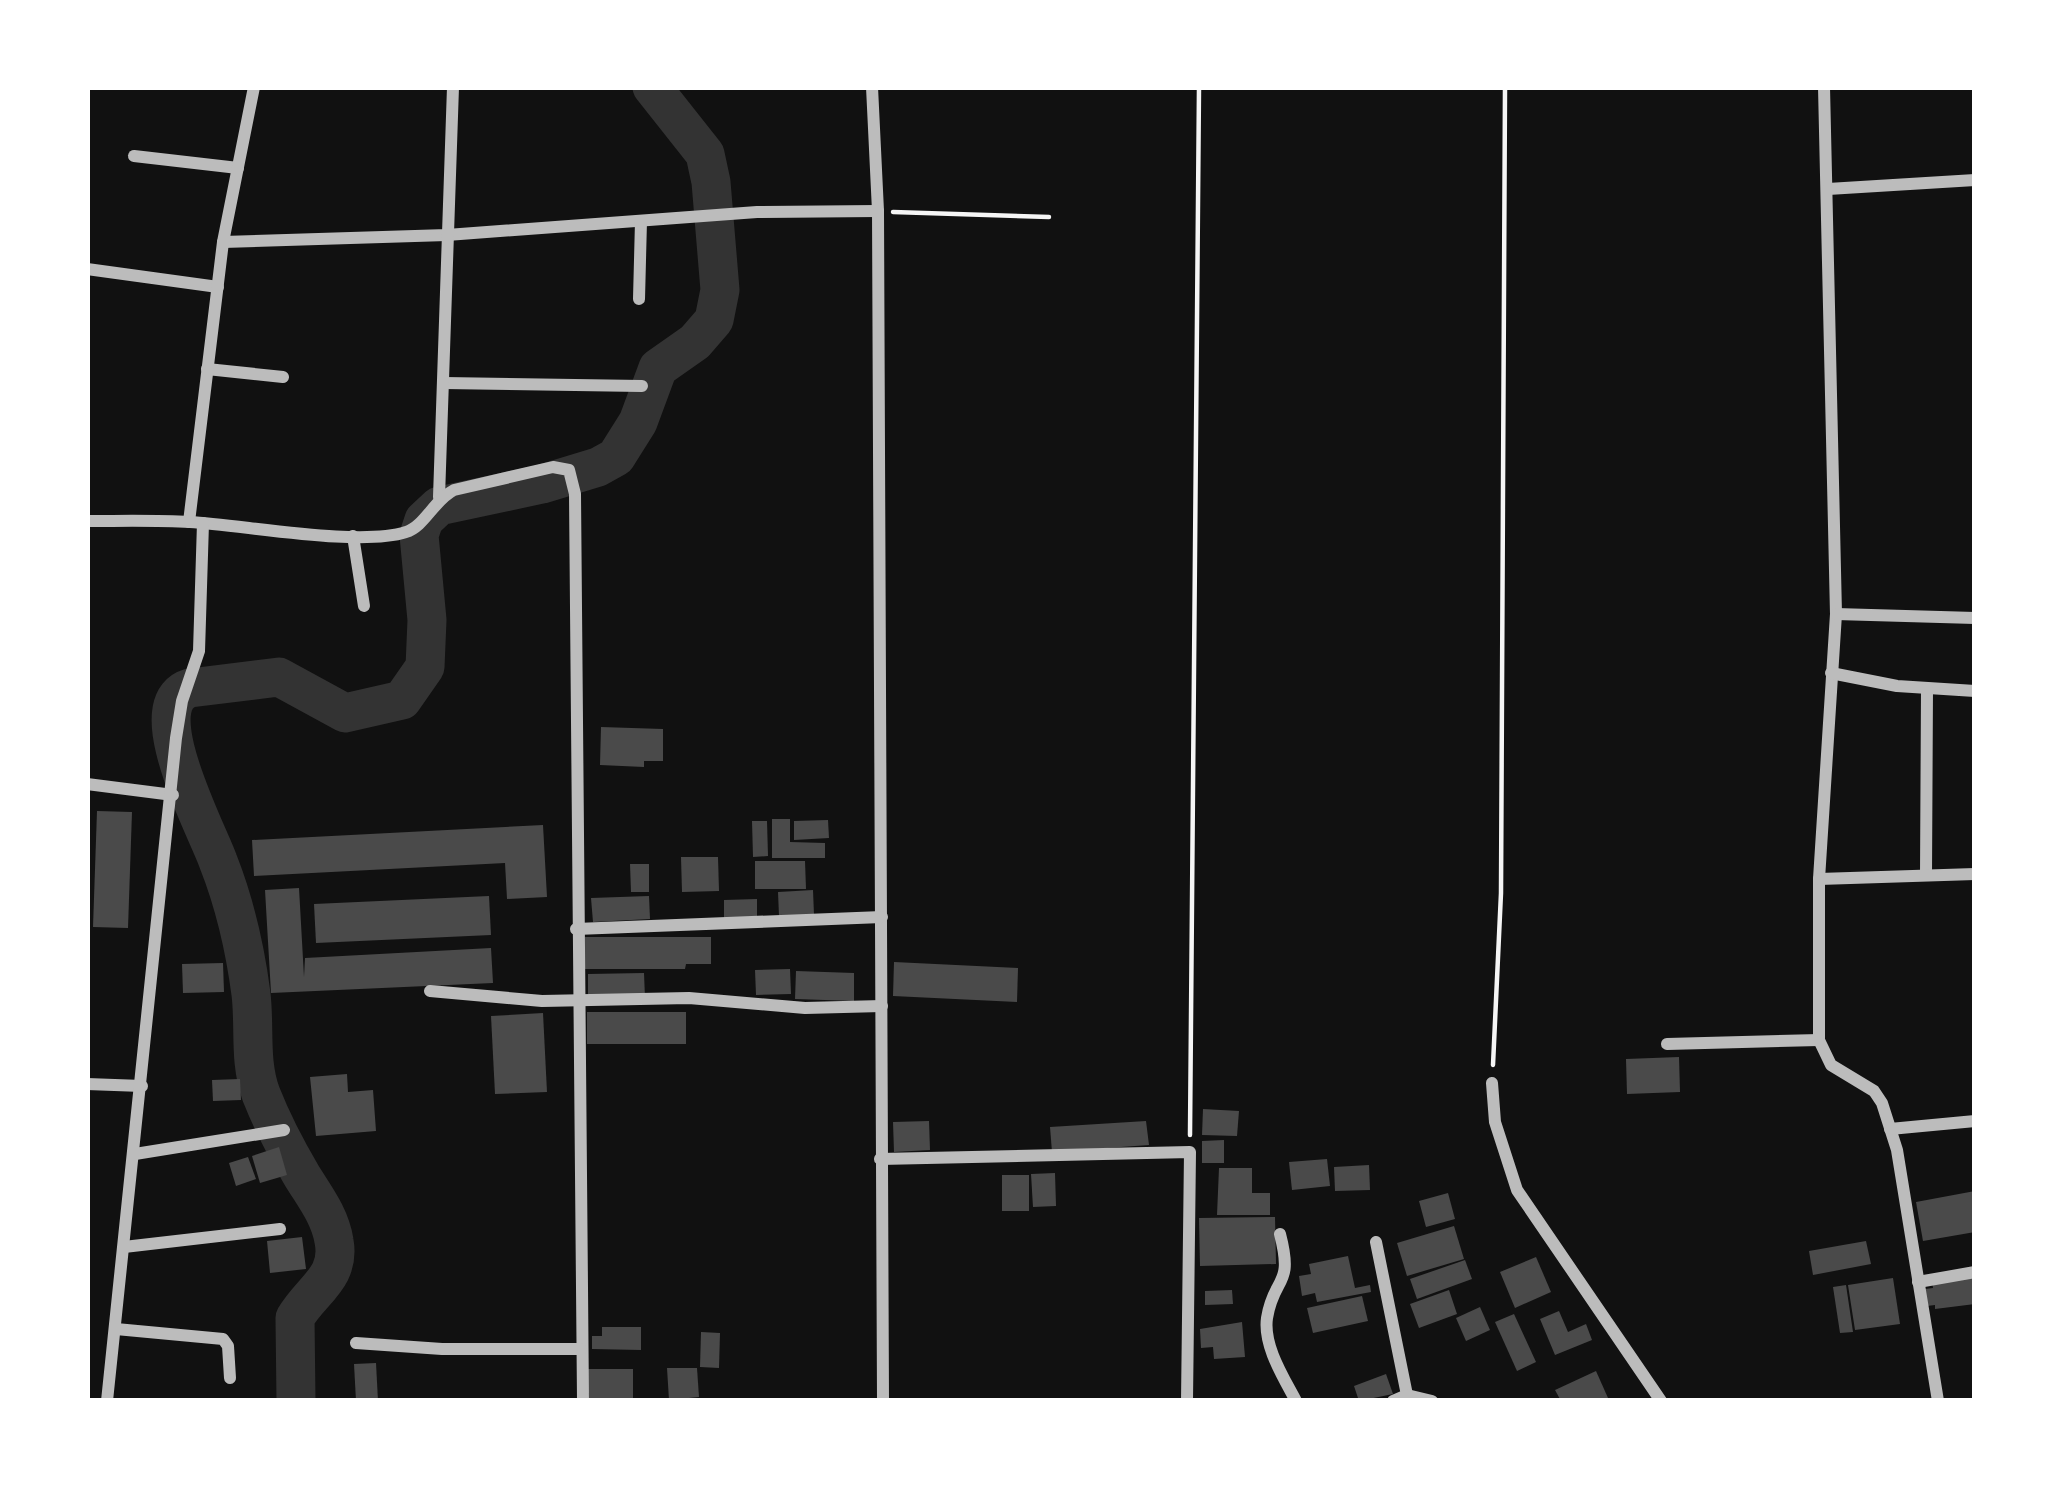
<svg xmlns="http://www.w3.org/2000/svg" width="2062" height="1488" viewBox="0 0 2062 1488" font-family="'Work Sans',sans-serif">
<style>
.lines{fill:none;stroke-linecap:round;stroke-linejoin:round}
.river{stroke:#333;stroke-width:39}
.building{fill:#4a4a4a}
.path{stroke:#f5f5f5;stroke-width:4.5}
.minor{stroke:#bcbcbc;stroke-width:12}
</style>
<rect width="100%" height="100%" fill="#111"/>
<g class="lines">
<!-- river -->
<path class="river" d="M296,1401L295,1318C311,1290 341,1278 334,1241C330,1216 315,1197 302,1176C286,1149 272,1122 261,1094C249,1061 255,1028 251,994C245,948 235,904 218,861C206,828 139,703 190,688L279,677L345,713L402,700L425,667L427,620L419,535L424,520L439,506L542,484L598,467L616,457L638,422L658,368L695,342L714,320L720,290L711,182L705,154L652,87"/>
</g>
<!-- building -->
<g class="building">
<path d="M601,727L663,729V761H644V767L600,765Z"/>
<path d="M97,811L132,812L128,928L93,927Z"/>
<path d="M772,819H790V842L825,843V858H772Z"/>
<path d="M828,820L829,838L794,840V821Z"/>
<path d="M752,821H767L768,856L753,857Z"/>
<path d="M543,825L547,897L507,899L505,863L254,876L252,840Z"/>
<path d="M681,857H718L719,891L682,892Z"/>
<path d="M755,861H805L806,889H755Z"/>
<path d="M630,864H649V892H631Z"/>
<path d="M299,888L304,977L305,958L491,948L493,983L271,993L265,890Z"/>
<path d="M813,890L814,915L779,916L778,892Z"/>
<path d="M489,896L491,935L316,943L314,904Z"/>
<path d="M649,896L650,919L593,922L591,898Z"/>
<path d="M757,899V921H724V900Z"/>
<path d="M585,937H711V964H686L685,969H585Z"/>
<path d="M894,962L1018,968L1017,1002L893,996Z"/>
<path d="M223,963L224,992L183,993L182,964Z"/>
<path d="M790,969L791,994L756,995L755,970Z"/>
<path d="M796,971L854,973V1001L795,999Z"/>
<path d="M644,973L645,998H588V974Z"/>
<rect x="587" y="1012" width="99" height="32"/>
<path d="M543,1013L547,1092L495,1094L491,1016Z"/>
<path d="M1679,1057L1680,1092L1627,1094L1626,1059Z"/>
<path d="M347,1074L348,1092L373,1090L376,1131L316,1136L310,1077Z"/>
<path d="M240,1079L241,1100L213,1101L212,1080Z"/>
<path d="M1203,1109L1239,1111L1237,1136L1202,1135Z"/>
<path d="M929,1121L930,1150L894,1152L893,1122Z"/>
<path d="M1146,1121L1149,1145L1052,1152L1050,1127Z"/>
<path d="M1224,1140V1163H1202V1141Z"/>
<path d="M279,1147L287,1175L260,1183L252,1156Z"/>
<path d="M248,1157L256,1179L236,1186L229,1163Z"/>
<path d="M1327,1159L1330,1186L1292,1190L1289,1162Z"/>
<path d="M1369,1165L1370,1190L1335,1191L1334,1167Z"/>
<path d="M1219,1168H1252V1193H1270V1215H1217Z"/>
<path d="M1055,1173L1056,1206L1033,1207L1031,1174Z"/>
<rect x="1002" y="1175" width="27" height="36"/>
<path d="M1975,1191V1232L1923,1241L1916,1202Z"/>
<path d="M1448,1193L1455,1219L1426,1227L1419,1201Z"/>
<path d="M1275,1217L1276,1264L1200,1266L1199,1218Z"/>
<path d="M1454,1226L1464,1259L1407,1276L1397,1243Z"/>
<path d="M302,1237L306,1269L270,1273L267,1241Z"/>
<path d="M1866,1241L1871,1264L1813,1275L1809,1251Z"/>
<path d="M1348,1256L1355,1288L1370,1285L1371,1292L1317,1302L1315,1293L1302,1296L1299,1276L1311,1274L1309,1264Z"/>
<path d="M1536,1257L1551,1292L1515,1308L1500,1272Z"/>
<path d="M1465,1260L1472,1279L1417,1299L1410,1279Z"/>
<path d="M1975,1276V1304L1935,1309V1305L1927,1306L1925,1289L1933,1288L1932,1281Z"/>
<path d="M1893,1278L1900,1324L1855,1330L1848,1285Z"/>
<path d="M1846,1285L1853,1332L1840,1333L1833,1287Z"/>
<path d="M1232,1290L1233,1304L1205,1305V1291Z"/>
<path d="M1449,1290L1457,1314L1419,1328L1410,1304Z"/>
<path d="M1362,1296L1368,1321L1313,1333L1307,1308Z"/>
<path d="M1480,1307L1490,1330L1466,1341L1456,1318Z"/>
<path d="M1559,1311L1568,1332L1586,1324L1592,1340L1555,1355L1540,1319Z"/>
<path d="M1514,1314L1536,1362L1517,1371L1495,1322Z"/>
<path d="M1242,1322L1245,1357L1214,1359L1213,1347L1201,1348L1200,1329Z"/>
<path d="M602,1327H641V1350L592,1349V1336H602Z"/>
<path d="M701,1332L720,1333L719,1368L700,1367Z"/>
<path d="M376,1363L378,1401H356L354,1364Z"/>
<path d="M667,1368H697L699,1397L669,1400Z"/>
<path d="M584,1369H633V1400H589V1393H584Z"/>
<path d="M1596,1371L1608,1398L1606,1401H1561L1555,1390Z"/>
<path d="M1386,1374L1393,1394L1359,1401L1354,1386Z"/>
</g>
<g class="lines">
<!-- path -->
<g class="path">
<path d="M893,212L1049,217"/>
<path d="M1493,1065L1501,893L1505,87"/>
<path d="M1190,1135L1199,87"/>
</g>
<!-- minor -->
<g class="minor">
<path d="M872,87L878,211L883,1401"/>
<path d="M1824,87L1836,614L1819,879V1040L1831,1065L1874,1091L1882,1103L1897,1150L1938,1401"/>
<path d="M134,156L238,168"/>
<path d="M1828,189L1975,180"/>
<path d="M223,242L447,235L757,212L878,211"/>
<path d="M87,269L218,287"/>
<path d="M639,299L641,221"/>
<path d="M207,369L283,377"/>
<path d="M444,383L642,386"/>
<path d="M439,497L453,87"/>
<path d="M87,521C121,521 156,520 190,522C244,525 359,547 406,532C424,527 434,500 454,490L553,467L569,470L575,494L583,1401"/>
<path d="M189,522L223,242L254,87"/>
<path d="M353,536L364,606"/>
<path d="M1836,614L1975,618"/>
<path d="M1831,673L1897,686L1975,691"/>
<path d="M87,784L173,795"/>
<path d="M1926,875L1927,689"/>
<path d="M1819,879L1975,874"/>
<path d="M576,929L882,917"/>
<path d="M430,991L542,1001L689,998L805,1008L882,1006"/>
<path d="M1667,1044L1819,1040"/>
<path d="M1492,1083L1495,1122L1517,1190L1661,1401"/>
<path d="M87,1084L142,1086"/>
<path d="M1890,1129L1975,1121"/>
<path d="M135,1154L284,1130"/>
<path d="M880,1159L1190,1152L1187,1401"/>
<path d="M1280,1234C1294,1288 1274,1275 1267,1318C1263,1346 1284,1378 1296,1401"/>
<path d="M1376,1242L1407,1395"/>
<path d="M124,1247L280,1229"/>
<path d="M1918,1282L1975,1272"/>
<path d="M116,1329L223,1339L228,1346L230,1378"/>
<path d="M356,1343L442,1349H581"/>
<path d="M107,1401L176,738L182,701L199,651L203,523"/>
<path d="M1393,1401L1407,1395L1432,1401"/>
</g>
</g>
<!-- border -->
<rect width="2062" height="1488" fill="none" stroke="#ffffff" stroke-width="180"/>
</svg>
